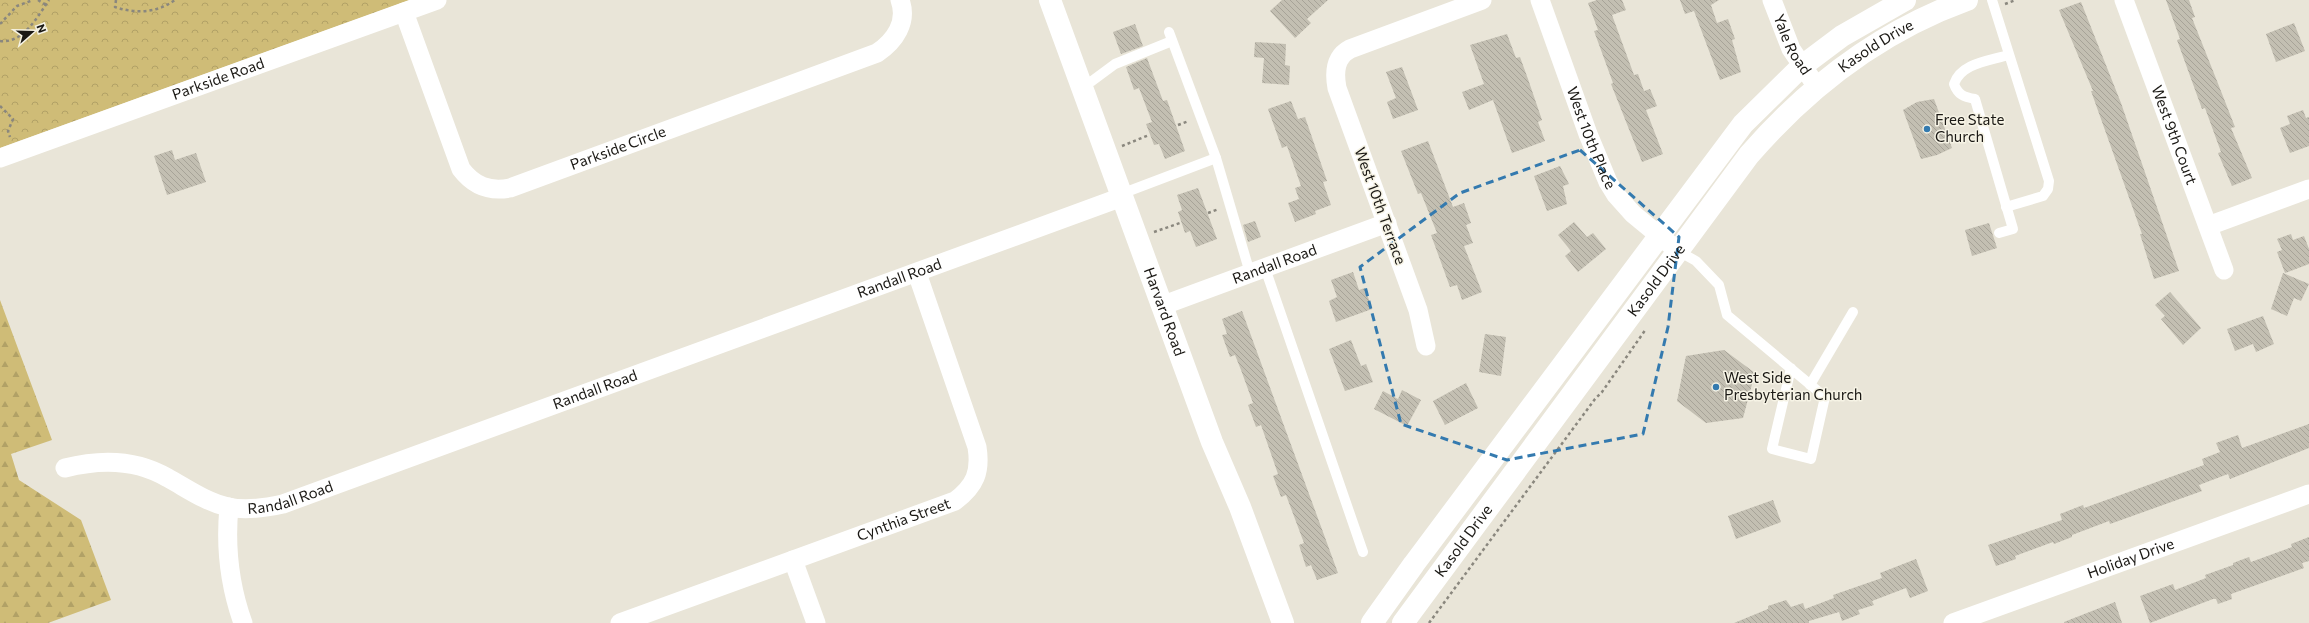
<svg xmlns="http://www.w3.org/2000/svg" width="2309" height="623" viewBox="0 0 2309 623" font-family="Commissioner,sans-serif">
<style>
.forest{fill:url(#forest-firs)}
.park{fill:url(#park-crowns)}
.building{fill:url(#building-back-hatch)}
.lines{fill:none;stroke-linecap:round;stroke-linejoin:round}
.path{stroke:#8a877e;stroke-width:2.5;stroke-dasharray:3 3;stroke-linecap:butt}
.lane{stroke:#fff;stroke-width:10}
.street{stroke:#fff;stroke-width:19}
.secondary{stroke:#fff;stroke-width:22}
.marked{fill:none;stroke:#347aaf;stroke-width:3;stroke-dasharray:8 5;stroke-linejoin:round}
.poi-dot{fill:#347aaf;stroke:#f6f3e5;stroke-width:1.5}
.labels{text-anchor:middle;stroke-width:3;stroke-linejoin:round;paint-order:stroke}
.street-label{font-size:15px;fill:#1a1814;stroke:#f6f3e5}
.poi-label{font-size:15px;fill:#1a1814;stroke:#f6f3e5;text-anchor:start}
</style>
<defs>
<pattern id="forest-firs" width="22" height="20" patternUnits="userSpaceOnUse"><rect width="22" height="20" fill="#cfbc77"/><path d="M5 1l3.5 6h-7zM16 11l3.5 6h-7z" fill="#b1a166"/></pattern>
<pattern id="park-crowns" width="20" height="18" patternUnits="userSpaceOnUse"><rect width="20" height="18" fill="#cfbc77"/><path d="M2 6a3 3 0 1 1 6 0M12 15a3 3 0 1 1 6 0" fill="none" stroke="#b1a166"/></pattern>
<pattern id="building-back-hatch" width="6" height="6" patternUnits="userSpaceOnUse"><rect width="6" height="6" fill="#c3bfb2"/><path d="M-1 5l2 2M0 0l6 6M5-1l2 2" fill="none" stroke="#a7a398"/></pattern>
</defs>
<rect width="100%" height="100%" fill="#e9e5d8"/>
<!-- forest -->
<path class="forest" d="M0,300L52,440L11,454L19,480L81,520L111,600L48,623H0Z"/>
<!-- park -->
<path class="park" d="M0,0H410L0,148Z"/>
<!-- building -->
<g class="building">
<path d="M1282,0H1328L1307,19L1311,23L1295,38L1270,11Z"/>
<path d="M1597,0H1622L1626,10L1612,15L1634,75L1638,74L1644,91L1650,89L1657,106L1646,110L1663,154L1642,162L1611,84L1613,83L1594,31L1598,30L1588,3Z"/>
<path d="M1680,0H1719L1711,5L1717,23L1728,19L1735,39L1732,40L1741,72L1720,80L1694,11L1685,14Z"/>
<path d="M2166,0H2189L2195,17L2192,18L2217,81L2235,127L2231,128L2252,178L2232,186L2218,153L2221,152L2205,108L2202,109L2177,40L2180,39Z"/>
<path d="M2081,2L2121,103L2179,271L2154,279L2140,234H2142L2091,91H2093L2059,10Z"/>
<path d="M2294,23L2305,51L2276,62L2266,34Z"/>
<path d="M1135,24L1143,46L1121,54L1113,32Z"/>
<path d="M1507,34L1516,58L1520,57L1528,79L1542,120L1538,122L1545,141L1512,153L1493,100L1469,110L1462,92L1484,84L1470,45Z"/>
<path d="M1255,42L1286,44L1285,65L1290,66L1289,85L1262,83L1264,58L1254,57Z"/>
<path d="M1147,58L1163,101L1167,100L1185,151L1165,159L1159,144L1154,145L1146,124L1152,122L1139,88L1134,90L1126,67Z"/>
<path d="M1402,67L1418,110L1393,119L1387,102L1396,98L1386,72Z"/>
<path d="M1934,99L1952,148L1937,155L1921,159L1903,110L1917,102Z"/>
<path d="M1291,101L1298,119L1305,117L1327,181L1323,182L1331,205L1315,211L1316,214L1295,222L1288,203L1299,199L1295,188L1301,186L1287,146L1282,148L1268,109Z"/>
<path d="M2303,110L2306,118L2309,117V146L2290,153L2280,128L2290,124L2287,116Z"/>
<path d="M1428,141L1453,207L1464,203L1471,223L1466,225L1473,243L1464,246L1482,292L1462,300L1457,285L1450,287L1431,235L1437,233L1421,193L1418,194L1401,151Z"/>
<path d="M172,150L175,160L196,153L206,182L167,195L154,156Z"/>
<path d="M1560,166L1569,184L1563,186L1567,204L1547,211L1534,176Z"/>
<path d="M1198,188L1217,239L1196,247L1190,231L1185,233L1178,212L1182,210L1177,195Z"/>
<path d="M1255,221L1261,237L1248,242L1243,225Z"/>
<path d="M1574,222L1587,237L1593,233L1606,249L1578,272L1565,256L1571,251L1558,235Z"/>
<path d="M1989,223L1997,248L1972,256L1965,230Z"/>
<path d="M2291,234L2293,240L2304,236L2309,249V264L2285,273L2277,252L2282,250L2277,239Z"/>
<path d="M1353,272L1359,290L1365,288L1372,309L1336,322L1329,301L1337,297L1331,280Z"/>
<path d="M2283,273L2309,284L2301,301L2294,298L2287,316L2271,309Z"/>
<path d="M2170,292L2201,328L2183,345L2161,319L2165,316L2155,305Z"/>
<path d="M1242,311L1338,573L1317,580L1311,565L1306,567L1299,545L1304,543L1286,495L1281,497L1273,476L1278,474L1261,425L1256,427L1248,405L1253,403L1241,370L1235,355L1230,357L1222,335L1227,334L1222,319Z"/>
<path d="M2263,316L2274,344L2256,352L2253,344L2235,351L2227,329Z"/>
<path d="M1485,334L1506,337L1501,376L1479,372Z"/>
<path d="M1351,340L1361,366L1366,364L1373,382L1345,391L1329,349Z"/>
<path d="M1724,350L1755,373L1743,418L1706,423L1677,401L1686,356Z"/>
<path d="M1466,383L1478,408L1445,425L1433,401Z"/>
<path d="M1402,390L1421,400L1407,426L1374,409L1383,391L1398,399Z"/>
<path d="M2309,424V448L2230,479L2228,474L2199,485L2202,491L2110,524L2109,521L2072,535V537L2054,544L2053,542L2015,556L2016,559L1996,566L1988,545L2062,520L2060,514L2083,505L2084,508L2204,465L2202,459L2220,452L2216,443L2238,435L2242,448Z"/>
<path d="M1773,500L1781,522L1736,539L1728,516Z"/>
<path d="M2309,537V561L2302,563L2304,568L2231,594L2232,599L2218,604L2216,599H2213L2150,623L2140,596L2173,584L2175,590L2206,578L2205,575L2233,565V563L2249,557L2251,562L2292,547L2291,544Z"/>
<path d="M1916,559L1928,591L1910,598L1906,588L1872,601L1874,605L1858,610L1860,614L1842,621L1839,612L1809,621V623H1734L1768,609V606L1786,600L1791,607L1803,603L1805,609L1834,598L1833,595L1882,578L1880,573Z"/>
<path d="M2115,602L2122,623H2064V622Z"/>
</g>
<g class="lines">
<!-- path -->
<g class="path">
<path d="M38,0L46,5"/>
<path d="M116,0L115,7C136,14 157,13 175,0"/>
<path d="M2005,4L2016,0"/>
<path d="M0,24L17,6L33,0"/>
<path d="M0,41C23,44 38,16 49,0"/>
<path d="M0,106L13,119L8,131L10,137"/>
<path d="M1178,125L1189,121"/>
<path d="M1122,146L1149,135"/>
<path d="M1208,213L1219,209"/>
<path d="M1154,232L1180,223"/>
<path d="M1429,623L1595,399L1602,392L1646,329"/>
</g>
<!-- lane -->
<g class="lane">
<path d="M1992,0L2049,181L2048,189L2043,196L2006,207"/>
<path d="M1169,32L1216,158L1250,273"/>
<path d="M1081,85L1092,81L1115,64L1172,41"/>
<path d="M1121,194L1216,158"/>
<path d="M1999,233L2013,229L1975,99C1964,97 1958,95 1954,84C1961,63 1989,61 2008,55"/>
<path d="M1678,251L1696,261L1719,285L1727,315L1825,397L1811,459L1772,449L1791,368"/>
<path d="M1265,268L1363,552"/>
<path d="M1810,385L1853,312"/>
</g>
<!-- street -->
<g class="street">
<path id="s1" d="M1540,0L1588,134L1608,182L1616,195L1633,214L1678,251"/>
<path id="s2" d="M1772,0L1791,49L1817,87"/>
<path id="s3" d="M2124,0L2224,270"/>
<path id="s4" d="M404,12L461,169C474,186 489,192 510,188L877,53C895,41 908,22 900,0"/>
<path id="s5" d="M0,158L437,0"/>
<path d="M2208,226L2309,189"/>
<path id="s6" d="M1161,306L1387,223"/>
<path d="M1426,346L1418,310L1337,88C1334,72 1335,57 1350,49L1482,0"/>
<path id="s7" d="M65,468C100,459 136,459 168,478C188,489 206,502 228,507C246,511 265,508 283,504L1122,197"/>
<path d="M229,507C225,548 229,584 243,623"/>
<path d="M793,560L816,623"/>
<path id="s8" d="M620,623L955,501C975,486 981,472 977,447L917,273"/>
<path id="s9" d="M1953,623L2309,494"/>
</g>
<!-- secondary -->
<g class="secondary">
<path id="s10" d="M1050,0L1212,442L1240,507L1283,623"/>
<path d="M1372,623L1414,564L1743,124L1802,66L1842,36L1905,0"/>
<path id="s11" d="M1403,623L1749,155C1809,86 1881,31 1967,0"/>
</g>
</g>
<!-- marked area -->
<path class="marked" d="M1580,150L1679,237L1668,327L1643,434L1507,460L1401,424L1360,267L1460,193Z"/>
<!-- markers -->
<g class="poi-dot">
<circle cx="1927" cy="129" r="4"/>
<circle cx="1716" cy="387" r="4"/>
</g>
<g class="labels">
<!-- street labels -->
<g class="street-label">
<text dy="5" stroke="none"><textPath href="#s2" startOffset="49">Yale Road</textPath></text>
<text dy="5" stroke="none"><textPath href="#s11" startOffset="750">Kasold Drive</textPath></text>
<text dy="5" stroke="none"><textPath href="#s5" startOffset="232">Parkside Road</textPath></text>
<text dy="5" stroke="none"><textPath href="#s3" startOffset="144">West 9th Court</textPath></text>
<text dy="5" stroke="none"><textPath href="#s1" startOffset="147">West 10th Place</textPath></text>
<text dy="5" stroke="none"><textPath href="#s4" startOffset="338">Parkside Circle</textPath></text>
<text transform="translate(1380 206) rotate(70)" y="5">West 10th Terrace</text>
<text dy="5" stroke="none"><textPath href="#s6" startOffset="121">Randall Road</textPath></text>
<text dy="5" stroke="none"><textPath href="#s7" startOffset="885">Randall Road</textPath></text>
<text dy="5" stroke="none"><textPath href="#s11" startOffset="426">Kasold Drive</textPath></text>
<text dy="5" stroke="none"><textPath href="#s10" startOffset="332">Harvard Road</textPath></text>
<text dy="5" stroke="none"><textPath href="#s7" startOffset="561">Randall Road</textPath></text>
<text dy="5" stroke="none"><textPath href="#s7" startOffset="237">Randall Road</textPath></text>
<text dy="5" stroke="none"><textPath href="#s8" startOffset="302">Cynthia Street</textPath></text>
<text dy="5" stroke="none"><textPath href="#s11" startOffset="102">Kasold Drive</textPath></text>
<text dy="5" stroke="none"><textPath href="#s9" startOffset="189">Holiday Drive</textPath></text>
</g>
<!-- poi labels -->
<g class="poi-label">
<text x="1935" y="125">Free State<tspan x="1935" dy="17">Church</tspan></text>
<text x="1724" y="383">West Side<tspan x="1724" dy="17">Presbyterian Church</tspan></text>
</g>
</g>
<!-- north arrow -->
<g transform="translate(32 32) rotate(70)" stroke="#f6f3e5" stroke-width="3" paint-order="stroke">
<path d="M0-3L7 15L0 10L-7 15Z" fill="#1a1814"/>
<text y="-6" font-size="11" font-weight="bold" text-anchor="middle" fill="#1a1814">N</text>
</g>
</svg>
